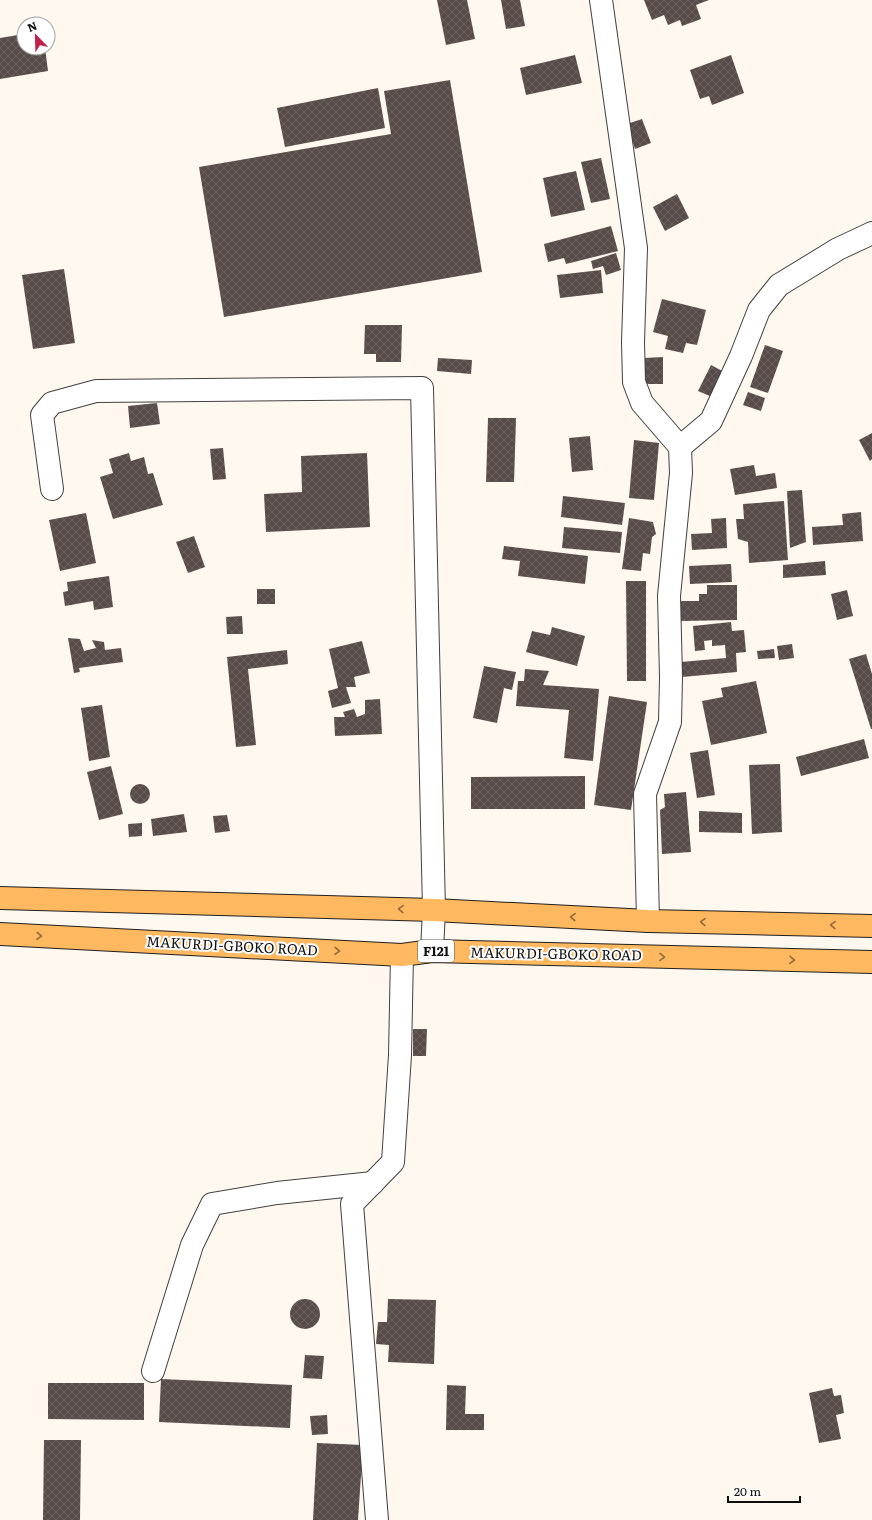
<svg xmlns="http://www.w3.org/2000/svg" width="872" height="1520" viewBox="0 0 872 1520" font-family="Literata,serif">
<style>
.building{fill:url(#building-cross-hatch)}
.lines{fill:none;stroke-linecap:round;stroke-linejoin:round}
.minor-casing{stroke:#414141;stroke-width:24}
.major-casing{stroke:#1f1f1f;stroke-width:24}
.minor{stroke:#fff;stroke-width:22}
.major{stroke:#feb85f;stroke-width:22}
.oneway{stroke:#926c3b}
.labels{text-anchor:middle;stroke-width:4;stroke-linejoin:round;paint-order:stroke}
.shield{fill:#fff;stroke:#565656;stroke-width:1}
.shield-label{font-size:13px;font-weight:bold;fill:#0e0e0e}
.street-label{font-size:14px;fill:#0e0e0e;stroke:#fff}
</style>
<defs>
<pattern id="building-cross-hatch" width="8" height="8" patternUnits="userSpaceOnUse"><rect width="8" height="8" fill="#574c49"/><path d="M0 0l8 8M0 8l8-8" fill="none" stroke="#6a615f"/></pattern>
</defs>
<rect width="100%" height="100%" fill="#fff8ee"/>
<!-- building -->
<g class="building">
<path d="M437,0H467L475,39L446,45Z"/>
<path d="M501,0H520L525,26L506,29Z"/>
<path d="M644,0H709L696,5L701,19L682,26L680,20L668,25L664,15L652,20Z"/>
<path d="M24,34V48H45L48,71L0,79V38Z"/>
<path d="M575,55L582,83L526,95L520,68Z"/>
<path d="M731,55L744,93L712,105L709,96L700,99L690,70Z"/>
<path d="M450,80L482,272L224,317L199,167L391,134L384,91Z"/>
<path d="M378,88L385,128L285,147L277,108Z"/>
<path d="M642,119L651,143L635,149L627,124Z"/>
<path d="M601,158L610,199L591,203L581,162Z"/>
<path d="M576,171L585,210L551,217L543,178Z"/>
<path d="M677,194L689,218L665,231L653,207Z"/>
<path d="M611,226L618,251L566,264L564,258L548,262L544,244Z"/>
<path d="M616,253L621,270L606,275L603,266L593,269L591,261Z"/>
<path d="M64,269L75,343L33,349L22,275Z"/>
<path d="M601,270L603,293L560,298L557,275Z"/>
<path d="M662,299L706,310L697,345L686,343L683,353L665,349L668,336L653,332Z"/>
<path d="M365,325H402L401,362H376V354H364Z"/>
<path d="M765,345L783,351L768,393L750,387Z"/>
<path d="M663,357V384H645L644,358Z"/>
<path d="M438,358L472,360L471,374L437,371Z"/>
<path d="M711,365L724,372L712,397L698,391Z"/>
<path d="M748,392L765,398L761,411L743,405Z"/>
<path d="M157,403L160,424L130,428L128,406Z"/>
<path d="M488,418H516L514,482H486Z"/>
<path d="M872,433V459L870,461L859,440Z"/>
<path d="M590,436L593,470L572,472L569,438Z"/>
<path d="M634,440L659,443L654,500L629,498Z"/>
<path d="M223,448L226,479L213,480L210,449Z"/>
<path d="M129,453L131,461L144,457L148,474L153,473L163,505L113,519L100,477L113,473L109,459Z"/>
<path d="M367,453L370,527L266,532L264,494L302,492L301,456Z"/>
<path d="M754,465L756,476L775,473L777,488L735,495L730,469Z"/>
<path d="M802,490L806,542L790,548L787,491Z"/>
<path d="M563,496L625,503L622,525L561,517Z"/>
<path d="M784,501L788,560L749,563L748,542L738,539L736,519H744L743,504Z"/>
<path d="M861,512L863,541L813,545L812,527L843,525L842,514Z"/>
<path d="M86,513L96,563L60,571L49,520Z"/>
<path d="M629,518L653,522L656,534L652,537L650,554L643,553L641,571L622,569Z"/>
<path d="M726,518L727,548L692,550L691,534L712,533L711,519Z"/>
<path d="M564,527L622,532L620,553L562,548Z"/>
<path d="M194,536L205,567L188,573L176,542Z"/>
<path d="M504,546L588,556L585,584L518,576L520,561L502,559Z"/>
<path d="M825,561L826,575L783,578V565Z"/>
<path d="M731,564L732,582L690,584L689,566Z"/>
<path d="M109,576L113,607L94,610L93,601L65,606L63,592L68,591L67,582Z"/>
<path d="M626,581H646V681H627Z"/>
<path d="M707,585H737V620L681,621V601H699V594H707Z"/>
<rect x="257" y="589" width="18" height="15"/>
<path d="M847,590L853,616L837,620L831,594Z"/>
<path d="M242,616L243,634H227L226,617Z"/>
<path d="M731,622L732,631L744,630L746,652L736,653L737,672L682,677L681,662L726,658L725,645L712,646V640L704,641L705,650L695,651L693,626Z"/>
<path d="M552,627L585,636L577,666L526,652L532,631L550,635Z"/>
<path d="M68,638L80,639L84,651L96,648L92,640L104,642L105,650L121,648L123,662L79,668L80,672L74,673Z"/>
<path d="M362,641L370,673L354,677L356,687H346L351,703L332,708L328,691L338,688L329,649Z"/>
<path d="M792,644L794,658L779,660L777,646Z"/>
<path d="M774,649L775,658L758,659L757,651Z"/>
<path d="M287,650L288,664L248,669L256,745L236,747L227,657Z"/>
<path d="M866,654L872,674V729H871L849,659Z"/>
<path d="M484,666L516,672L512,690L504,688L497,723L473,718Z"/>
<path d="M525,669L549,671L543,685L599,689L593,761L564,758L569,710L516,706L518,681H524Z"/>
<path d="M756,681L767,733L711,745L702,701L723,697L721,688Z"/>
<path d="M609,696L647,702L631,810L594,805Z"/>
<path d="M380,699L382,734L335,736L334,717H345L343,712L354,709L357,717L365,714V700Z"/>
<path d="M102,705L110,757L89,761L81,708Z"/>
<path d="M864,739L869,758L801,776L796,757Z"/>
<path d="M708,750L715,795L697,798L690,753Z"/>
<path d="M780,764L782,832L752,834L749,765Z"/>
<path d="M111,766L123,814L99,820L87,772Z"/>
<path d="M585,776V809H471V777Z"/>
<circle cx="140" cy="794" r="10"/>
<path d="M686,792L691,852L662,854L660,810L665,807L664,794Z"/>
<path d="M699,811L742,813V833L699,832Z"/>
<path d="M184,814L187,832L153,836L151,819Z"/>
<path d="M227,815L230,831L215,833L213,816Z"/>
<path d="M142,823V836L129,837L128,824Z"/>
<path d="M413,1029H427L426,1056H413Z"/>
<path d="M388,1299L436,1300L434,1364L388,1362L389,1345L376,1344L378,1322H387Z"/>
<circle cx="305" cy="1314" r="15"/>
<path d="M305,1355L324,1356L322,1379L303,1378Z"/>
<path d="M161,1379L292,1385L290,1428L159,1422Z"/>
<path d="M48,1383H144V1420L48,1419Z"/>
<path d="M447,1385L466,1386L465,1414H484V1430H446Z"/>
<path d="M832,1388L834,1396L841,1395L844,1413L836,1415L841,1439L819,1443L809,1393Z"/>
<path d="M327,1415L328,1434L312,1435L310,1416Z"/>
<path d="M44,1440H81L80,1520H43Z"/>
<path d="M317,1443L363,1445L358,1520H313Z"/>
</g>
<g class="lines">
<!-- minor casing -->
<g class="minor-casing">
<g id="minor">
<path d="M601,0L636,248L633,342L634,382L642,403L680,447L681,473L669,596L671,677L670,722L645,794L648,921"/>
<path d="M680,447L711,421L741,356L759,310L779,285L838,249L872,233"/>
<path d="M52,489L42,415L52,403L96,391L422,388L434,910L432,951"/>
<path d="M153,1371L192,1245L212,1204L277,1193L373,1183"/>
<path d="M377,1520L352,1204L393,1162L400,1055L402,955"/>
</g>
</g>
<!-- major casing -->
<g class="major-casing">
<g id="major">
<path d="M0,898L434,910L648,921L872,926"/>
<path d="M0,934L402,955L432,951L872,962"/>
</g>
</g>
<!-- minor -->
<use href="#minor" class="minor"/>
<!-- major -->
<use href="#major" class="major"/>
</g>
<!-- one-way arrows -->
<defs><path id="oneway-chevron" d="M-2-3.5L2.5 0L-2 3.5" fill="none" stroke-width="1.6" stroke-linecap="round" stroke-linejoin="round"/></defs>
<g class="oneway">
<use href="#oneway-chevron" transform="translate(401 909) rotate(-178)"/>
<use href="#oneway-chevron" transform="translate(573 917) rotate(-177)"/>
<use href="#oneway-chevron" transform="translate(703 922) rotate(-179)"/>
<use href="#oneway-chevron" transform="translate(833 925) rotate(-179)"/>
<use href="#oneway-chevron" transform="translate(39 936) rotate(3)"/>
<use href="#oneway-chevron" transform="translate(337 951) rotate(3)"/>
<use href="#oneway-chevron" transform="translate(662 957) rotate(1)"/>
<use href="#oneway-chevron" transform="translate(792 960) rotate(1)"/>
</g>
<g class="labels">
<!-- shield labels -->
<rect class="shield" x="418" y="940" width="36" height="22" rx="3"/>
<g class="shield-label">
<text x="436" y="956">F121</text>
</g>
<!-- street labels -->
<g class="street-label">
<text transform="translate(232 946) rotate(3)" y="5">MAKURDI-GBOKO ROAD</text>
<text transform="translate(556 954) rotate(1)" y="5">MAKURDI-GBOKO ROAD</text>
</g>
</g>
<!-- north arrow -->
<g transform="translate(36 36) rotate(337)"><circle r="19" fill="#ffffff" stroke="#9f9f9f"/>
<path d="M0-3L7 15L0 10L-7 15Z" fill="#c41f48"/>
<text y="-6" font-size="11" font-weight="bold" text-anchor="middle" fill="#0e0e0e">N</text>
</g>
<!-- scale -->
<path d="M728 1496v6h72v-6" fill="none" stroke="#0e0e0e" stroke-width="2"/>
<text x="734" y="1496" font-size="12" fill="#0e0e0e" stroke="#ffffff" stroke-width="3" paint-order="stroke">20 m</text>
</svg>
